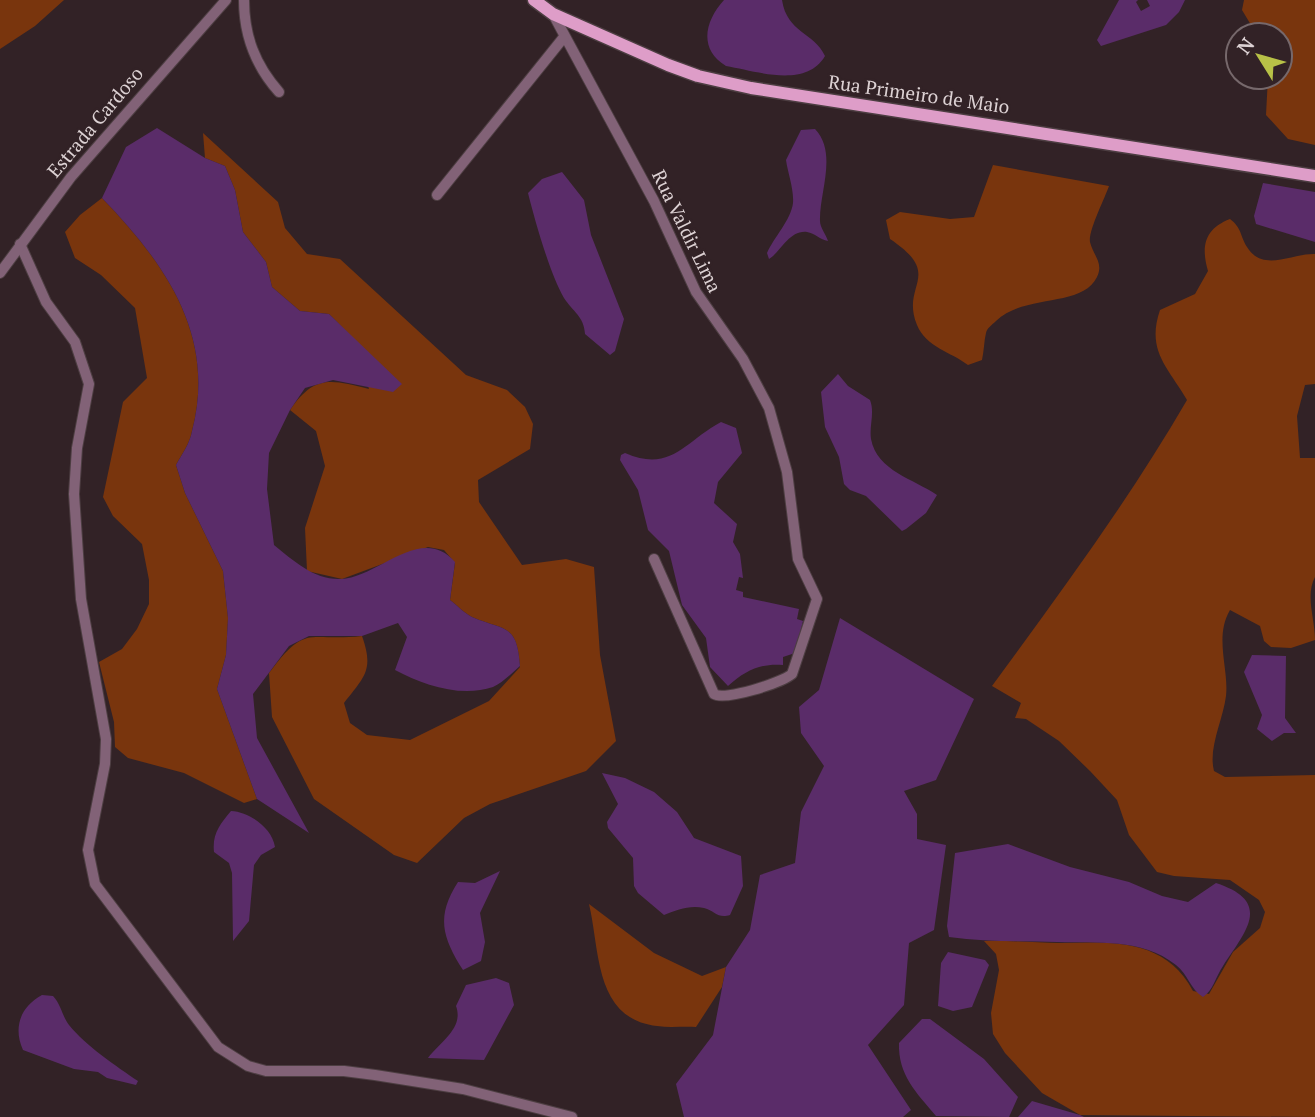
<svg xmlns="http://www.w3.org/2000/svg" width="1315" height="1117" viewBox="0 0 1315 1117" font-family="'PT Serif',serif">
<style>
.green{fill:#79350d}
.water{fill:#5a2c69}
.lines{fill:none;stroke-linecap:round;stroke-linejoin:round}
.minor-casing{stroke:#4d3e42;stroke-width:12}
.major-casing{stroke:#4d3e42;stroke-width:15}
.minor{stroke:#826277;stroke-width:10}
.major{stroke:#de9dc8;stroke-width:12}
.labels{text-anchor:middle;stroke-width:5;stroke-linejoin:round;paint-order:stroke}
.street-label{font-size:19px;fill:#dcd1d3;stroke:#322226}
</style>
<rect width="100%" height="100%" fill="#322226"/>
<!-- green -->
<g class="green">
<path d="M0,0H64L35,26L0,49Z"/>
<path d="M1244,0H1315V145L1288,139L1266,115L1268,77H1280V35H1257L1242,10Z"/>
<path d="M203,133L278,202L285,228L307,254L340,259L466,375L507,390L525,407L533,424L530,449L478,480L479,502L522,565L566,559L594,567L600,655L616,741L586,771L490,804L464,818L417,863L394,855L314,799L272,717L269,673C307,622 307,642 362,636C374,670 365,676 344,703L350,723L367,735L410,740L489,701L520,667C517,623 505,631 472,617C464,613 457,605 450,600L455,563L444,550L428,547L342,579L307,571L305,528L325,466L316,431L290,410C314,375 330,379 369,389L351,336L329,314L300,311L272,287L266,262L243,232L235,190L225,166L205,158Z"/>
<path d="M993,165L1109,186C1105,198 1088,231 1090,242C1093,255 1104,263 1097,277C1082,308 1026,293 996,321C992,325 987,328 986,333C984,341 984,351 982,360L968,365C951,352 926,347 917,325C900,284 945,276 890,239L886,220L900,212L950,219L974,217Z"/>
<path d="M102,198C165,263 217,336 192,431C190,443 182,454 176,465L185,493L223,571L228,618L226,655L217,689L257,799L244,803L184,773L128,758L115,747L114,722L99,662L122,649L137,629L149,604V580L142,544L113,516L103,497L123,402L147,378L135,308L101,275L75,258L65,232L80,215Z"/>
<path d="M1230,219C1242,228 1240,236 1247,247C1263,273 1292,253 1315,254V384L1305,385L1297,416L1300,458H1315V577C1305,596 1315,618 1315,640L1291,648L1271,647L1264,641L1260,626L1230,610C1214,637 1229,669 1226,696C1223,720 1208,748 1214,771L1225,777L1315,775V1117L1080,1115L1042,1093L1005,1053L993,1034L991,1013L999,970L996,954L984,941C1010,940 1035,943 1060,943C1112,942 1165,938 1193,991L1209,994L1233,952L1260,928L1265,912L1259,900L1230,880L1174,876L1157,872L1129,835L1117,800L1090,771L1059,741L1026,719L1015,718L1021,703L992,686C1060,593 1129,500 1187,400C1168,367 1146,351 1160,310L1195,294L1208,271C1201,247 1204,229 1230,219Z"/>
<path d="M589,904L654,953L702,976L726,967L722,987L696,1027C683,1026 670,1028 657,1026C594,1019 600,950 589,904Z"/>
</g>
<!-- water -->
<g class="water">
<path d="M724,0H782C787,33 814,32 825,56C806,89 756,71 726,66C698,49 705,21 724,0Z"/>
<path d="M1119,0H1138L1136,2L1141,11L1150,6L1147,0H1185L1179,12L1166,25L1101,46L1097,40Z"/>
<path d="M157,128L205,158L225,166L235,190L243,232L266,262L272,287L300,311L329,314L402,384L393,392L333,380L305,388L290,410L269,453L267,489L274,545C294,561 314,580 341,579C378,578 421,523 455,562L450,600C457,605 464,613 472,617C505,631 517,623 520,666C512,673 502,683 493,687C461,698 423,685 395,670L407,637L398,623L362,636H309L289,646L253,694L257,738L309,833L257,799L217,689L226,655L228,618L223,571L185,493L176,465C182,454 190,443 192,431C217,336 165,263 102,198L126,147Z"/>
<path d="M815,129C838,153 819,193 820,221C820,228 826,234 828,241C820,240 815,233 807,232C789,230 781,252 769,259L767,253C774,237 791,220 793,203C794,189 788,174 786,160L801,130Z"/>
<path d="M562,172L584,200L591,235L624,319L615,351L610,355L585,334C584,316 573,312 564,298C550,274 535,221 528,193L542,179Z"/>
<path d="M1263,183L1315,192V242L1256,224L1254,216Z"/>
<path d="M838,374L848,386L870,400C875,413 869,426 871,439C877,471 914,479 937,495L926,513L906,529L902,531L866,496L850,490L844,484L839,457L825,427L821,392Z"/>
<path d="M721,422L736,428L742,453L718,482L714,503L737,524L733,542L740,554L743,578L739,577L736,590L743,592V597L799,609L797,619L803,621L795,653L783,657V665C760,663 745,671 728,686L710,667L706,638L682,605L669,551L648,530L638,490L620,460L621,455L625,453C671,473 684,442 721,422Z"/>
<path d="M840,618L974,699L936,780L904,791L917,814V839L946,845L934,930L909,943L904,1005L868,1045L911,1110L903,1117H684L676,1084L713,1035L726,967L750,930L760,875L795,863L801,812L824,766L801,733L799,707L819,690Z"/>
<path d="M1252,655L1286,656L1285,718L1296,733H1284L1272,741L1257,729L1262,715L1244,672Z"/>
<path d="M602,773L625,778L654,792L677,812L694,838L741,856L743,886L730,915C718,919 715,911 704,908C689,905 677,910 664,915L638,893L634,886L633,858L608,828L607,822L618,804Z"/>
<path d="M231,811C250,812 272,828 275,847L261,855L254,865L249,921L233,941L232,873L229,863L214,852C212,834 220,824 231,811Z"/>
<path d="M1008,844L1070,867L1129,882L1162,896L1188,902L1216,883C1274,902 1245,932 1223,966C1216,976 1213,991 1203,997C1190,989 1188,974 1176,965C1141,937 1097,944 1057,942C1021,941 985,942 949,937L947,926L955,853Z"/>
<path d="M500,871L480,913L485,942L481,961L463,970C442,937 436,916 458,882L475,883Z"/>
<path d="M948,952L985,960L989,965L972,1007L953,1011L938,1006L941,963Z"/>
<path d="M496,978L509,983L514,1005L484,1060L428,1058C441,1041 464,1028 456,1006L466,985Z"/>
<path d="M42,995L53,996C62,1006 62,1016 69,1025C86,1046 116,1066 138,1081L136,1085L107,1078L98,1072L74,1069L23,1050C13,1028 20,1007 42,995Z"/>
<path d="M922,1019H930L984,1059L1018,1097L1009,1117L936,1116C916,1092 898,1075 899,1043Z"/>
<path d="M1032,1101L1080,1115L1084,1117H1018Z"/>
</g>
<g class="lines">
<!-- minor casing -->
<g class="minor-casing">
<g id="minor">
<path d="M244,0C244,36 255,65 279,92"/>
<path d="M553,14L654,201L696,292L743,359L769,408L787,472L798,559L817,599L792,674C781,683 725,701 714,694L654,559"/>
<path d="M437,195L564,37"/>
<path d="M20,244L46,302L75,342L89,384L77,448L74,494L81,599L106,739L105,764L88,850L95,884L218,1047L248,1066L266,1071H344L375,1075L463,1089L572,1117"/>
<path d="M0,273L71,177L226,0"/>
</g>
</g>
<!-- major casing -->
<g class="major-casing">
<path id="major" d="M534,0L553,14L668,65L698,76L751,88L1315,176"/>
</g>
<!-- minor -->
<use href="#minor" class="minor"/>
<!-- major -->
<use href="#major" class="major"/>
</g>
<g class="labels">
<!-- street labels -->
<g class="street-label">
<text transform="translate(919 94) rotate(8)" y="7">Rua Primeiro de Maio</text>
<text transform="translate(95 122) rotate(-50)" y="7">Estrada Cardoso</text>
<text transform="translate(687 231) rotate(64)" y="7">Rua Valdir Lima</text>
</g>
</g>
<!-- north arrow -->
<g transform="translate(1259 56) rotate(307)"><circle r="33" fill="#322226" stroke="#76686b" stroke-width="2"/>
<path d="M0-5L12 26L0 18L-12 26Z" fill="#b8c147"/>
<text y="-10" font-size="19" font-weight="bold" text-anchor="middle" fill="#dcd1d3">N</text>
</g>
</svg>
